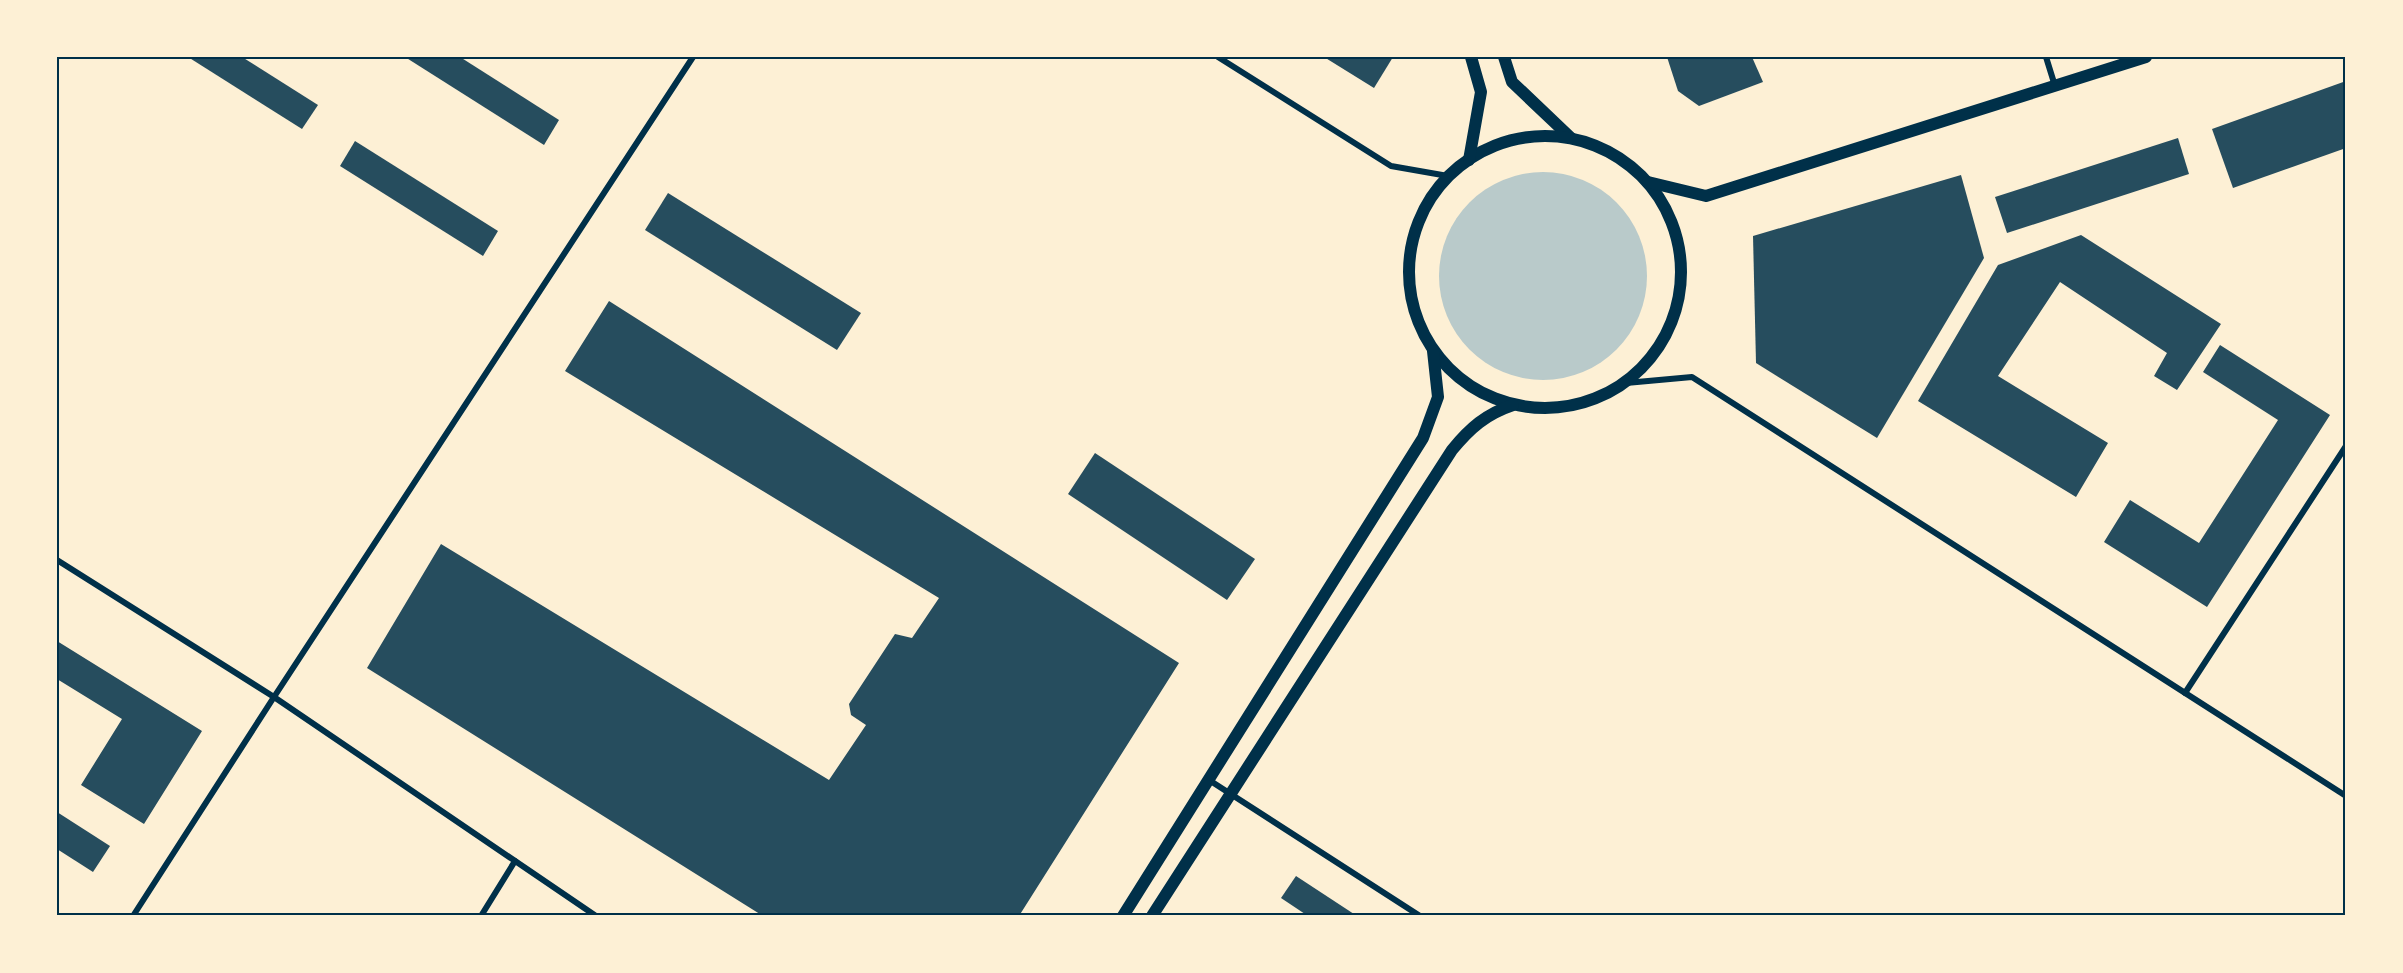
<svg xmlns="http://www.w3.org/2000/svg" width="2403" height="973" viewBox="0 0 2403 973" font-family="Georgia,serif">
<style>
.green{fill:#b9caca}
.building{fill:#264d5e}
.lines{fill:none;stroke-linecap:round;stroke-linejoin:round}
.minor{stroke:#003049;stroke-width:6}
.secondary{stroke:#003049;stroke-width:12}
.neatline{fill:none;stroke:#003049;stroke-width:2}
</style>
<rect width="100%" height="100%" fill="#fdf0d5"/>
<!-- green -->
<circle class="green" cx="1543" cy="276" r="104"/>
<!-- building -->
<g class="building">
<path d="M188,57H242L318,105L302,129Z"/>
<path d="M405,57H460L559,120L544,145Z"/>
<path d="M1324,57H1393L1374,88Z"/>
<path d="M1667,57H1752L1763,82L1699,106L1678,91Z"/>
<path d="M2346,81V148L2233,188L2212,129Z"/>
<path d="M2178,138L2189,174L2007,233L1995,197Z"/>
<path d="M355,141L498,231L483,256L340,166Z"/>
<path d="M1961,175L1984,258L1877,438L1756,363L1753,236Z"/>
<path d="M668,193L861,313L837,350L645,230Z"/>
<path d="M2081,235L2221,324L2177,390L2154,376L2167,353L2060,282L1998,376L2108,443L2076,497L1918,401L1998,265Z"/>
<path d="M609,301L1179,663L1019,916H763L367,668L441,544L829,780L866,725L851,715L849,704L895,634L912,638L939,598L565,371Z"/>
<path d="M2220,345L2330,415L2207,607L2104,542L2130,500L2199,543L2278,420L2203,372Z"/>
<path d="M1095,453L1255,559L1227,600L1068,494Z"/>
<path d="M57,641L202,731L144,824L81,785L122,719L57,679Z"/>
<path d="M57,812L110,846L93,872L57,849Z"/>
<path d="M1296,876L1357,916H1308L1281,898Z"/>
</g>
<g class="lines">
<!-- minor -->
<g class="minor">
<path d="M1218,57L1391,166L1448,176"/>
<path d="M2046,57L2055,86"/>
<path d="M1626,383L1692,377L2346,796"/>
<path d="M57,560L274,697L596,916"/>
<path d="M2185,693L2346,446"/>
<path d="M1209,780L1420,916"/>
<path d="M133,916L274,697L693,57"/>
<path d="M481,916L515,861"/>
</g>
<!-- secondary -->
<g class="secondary">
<path d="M1504,57L1512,82L1571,138"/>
<circle cx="1545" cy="272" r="136"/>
<path d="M1469,160L1481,92L1471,57"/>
<path d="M1648,182L1706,196L2146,57"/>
<path d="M1123,916L1423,438L1438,397L1433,351"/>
<path d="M1152,916L1452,450C1470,428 1486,414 1513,405"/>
</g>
</g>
<!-- border -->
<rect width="2403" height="973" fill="none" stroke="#fdf0d5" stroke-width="117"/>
<rect x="58" y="58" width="2286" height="856" class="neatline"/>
</svg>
